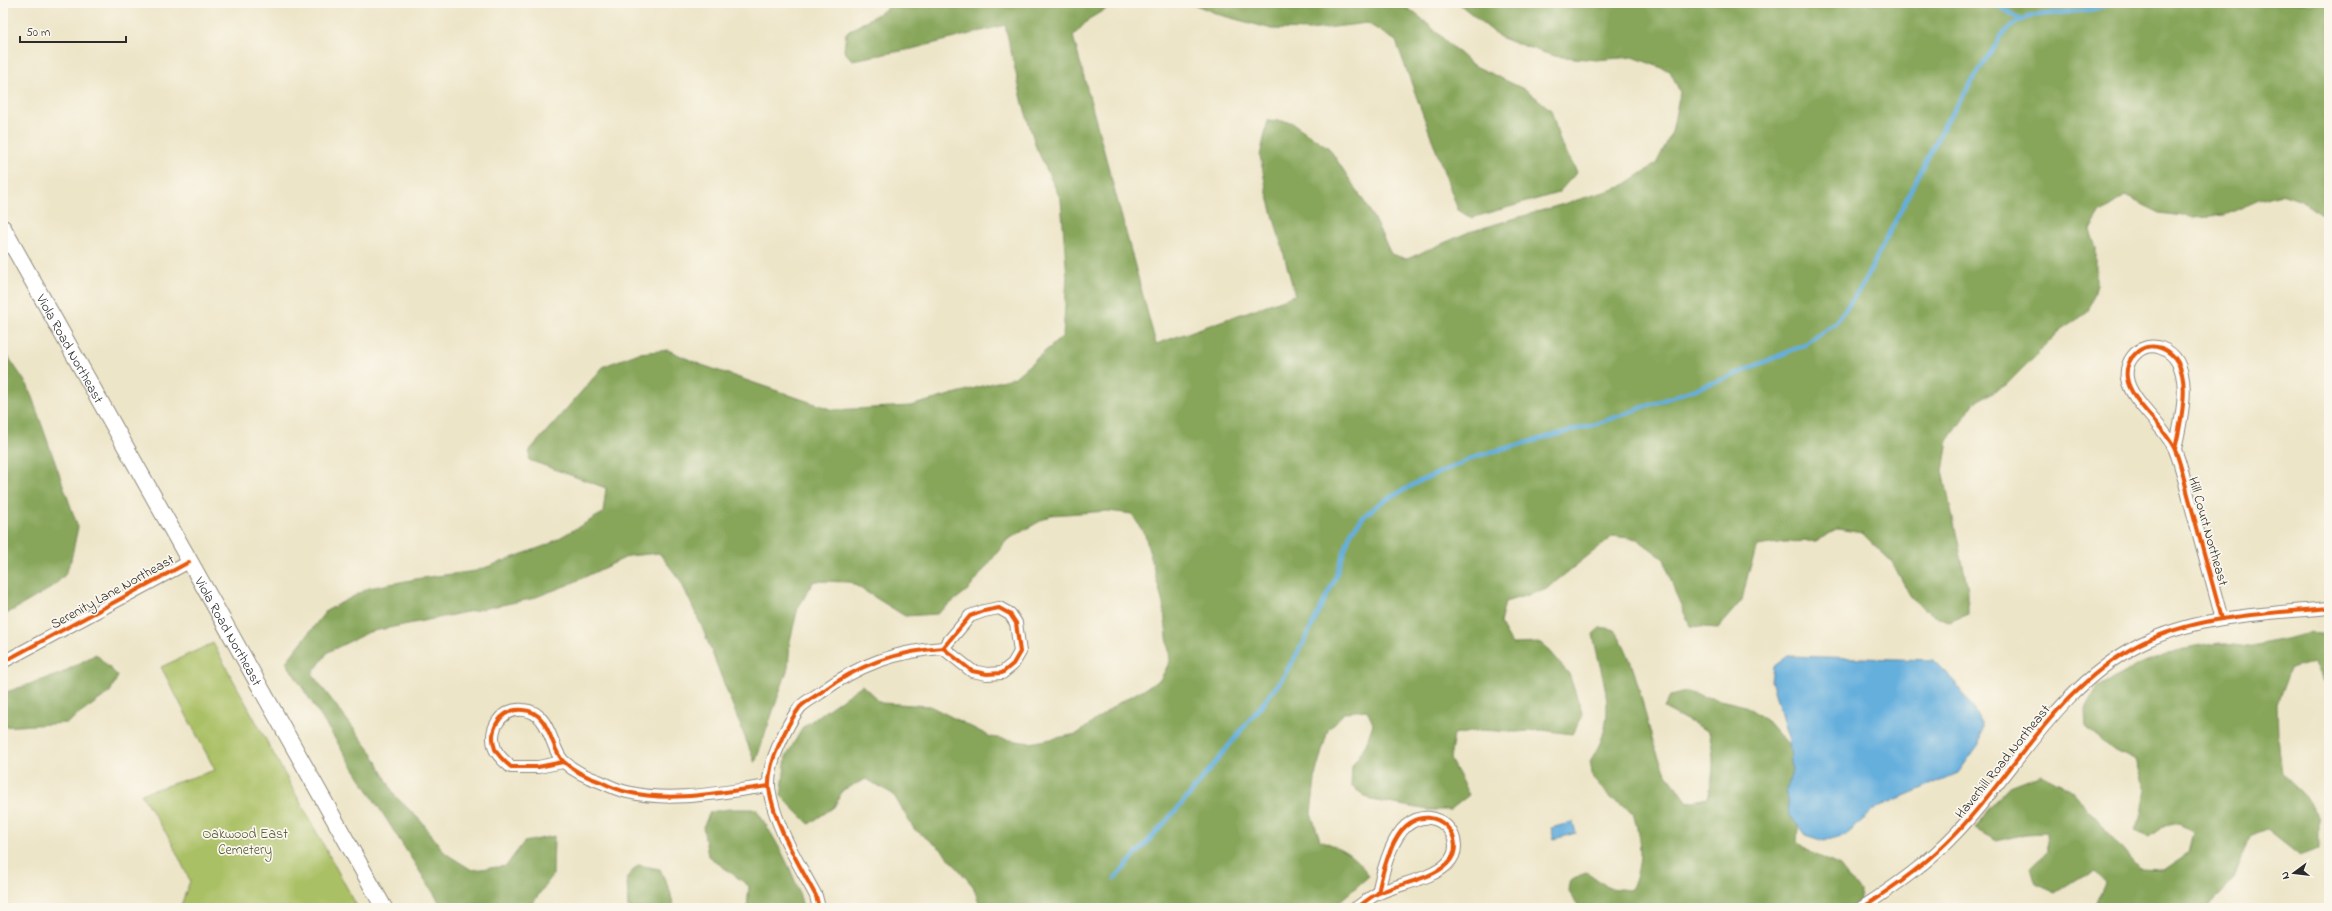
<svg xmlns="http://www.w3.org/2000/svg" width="2332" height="911" viewBox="0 0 2332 911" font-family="'Indie Flower',sans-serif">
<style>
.green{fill:#aac065;stroke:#6a7648}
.forest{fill:#87a65a;stroke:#596842}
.water{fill:#65afdd;stroke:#486d84}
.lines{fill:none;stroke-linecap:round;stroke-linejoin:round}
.stream{stroke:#65afdd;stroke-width:4.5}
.minor-casing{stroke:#8c887a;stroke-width:14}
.secondary-casing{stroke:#8c887a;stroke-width:18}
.minor{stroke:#fff;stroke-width:12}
.secondary{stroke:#fff;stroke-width:16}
.cycleway-casing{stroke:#fbf7ec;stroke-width:6}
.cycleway{stroke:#e8590c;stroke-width:4}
.labels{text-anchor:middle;stroke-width:3.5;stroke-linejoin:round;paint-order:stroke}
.street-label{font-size:14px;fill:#2b2b2b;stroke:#fbf7ec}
.park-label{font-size:14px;fill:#51583c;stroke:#fbf7ec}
</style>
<rect width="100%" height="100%" fill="#fbf7ec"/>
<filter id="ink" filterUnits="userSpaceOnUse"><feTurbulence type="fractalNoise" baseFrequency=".025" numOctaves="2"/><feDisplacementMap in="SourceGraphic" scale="8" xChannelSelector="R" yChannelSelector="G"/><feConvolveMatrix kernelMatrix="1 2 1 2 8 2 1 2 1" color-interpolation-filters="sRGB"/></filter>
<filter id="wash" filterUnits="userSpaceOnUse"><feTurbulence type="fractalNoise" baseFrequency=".012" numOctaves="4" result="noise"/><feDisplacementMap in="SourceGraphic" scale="16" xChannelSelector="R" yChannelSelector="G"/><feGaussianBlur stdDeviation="0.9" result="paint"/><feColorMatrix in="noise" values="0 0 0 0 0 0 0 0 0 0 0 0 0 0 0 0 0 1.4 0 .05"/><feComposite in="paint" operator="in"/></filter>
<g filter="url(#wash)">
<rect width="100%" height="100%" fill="#ede5c8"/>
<!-- green -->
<path class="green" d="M213,643L358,908H180L190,881L171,841L141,794L215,770L161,667Z"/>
<!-- forest -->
<g class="forest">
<path d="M896,3H1116L1089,19L1073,36L1156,344L1295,295L1267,193L1260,156L1268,120L1291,122L1329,148L1369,209L1391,254L1407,259L1469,232L1621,187L1656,164L1672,132L1680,92L1670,71L1633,57L1596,60L1554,56L1501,38L1458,3H2329V214L2323,215L2299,200L2281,194L2259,200L2225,215L2192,217L2160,213L2125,196L2101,212L2090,230L2096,248V285L2088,312L2060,331L2006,385L1975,402L1948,441L1943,471L1968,589V614L1949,622L1932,614L1912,599L1892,562L1862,533L1838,529L1816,541L1784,542L1758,546L1749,570L1742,600L1718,628L1690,626L1675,592L1664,559L1637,539L1613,536L1545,590L1505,602L1500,623L1512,644L1542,643L1569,674L1583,716L1572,734L1542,730L1516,732L1481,730L1454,735L1450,759L1469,795L1450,810H1428L1371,800L1351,786L1352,767L1366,744L1373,724L1367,710L1345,712L1328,730L1316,772L1311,813L1320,840C1343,849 1355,855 1369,876L1332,908H981L973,886L941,849L914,829L893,794L866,779L843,790L834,807L809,824L781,796L786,757L803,727L862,685L881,703L930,706L991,737L1030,743L1077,734L1117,704L1160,680L1170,661L1163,604L1145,535L1132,514L1108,511L1051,515L1007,540L969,589L937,614L905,616L850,582L814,581L798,608L790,641L788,668L755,763L702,627L680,580L659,553L629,556L570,584L531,599L369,632L328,652L312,674L373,754L395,796L422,822L445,853L472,870L506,866L524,842L554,836L553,875L529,908H443L286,662L326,611L369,588L421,578L476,571L547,545L603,513L606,488L529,460L530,450L604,366L639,353L668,350L699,364L833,410L910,406L1015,377L1063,336L1067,277L1061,200L1036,147L1023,104L1005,25L912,49L852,60L844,51L846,33Z"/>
<path d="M1191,3H1400L1421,18L1471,64L1528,91L1551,110L1560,141L1577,172L1558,193L1471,218L1458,210L1396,41L1367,23L1310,30L1272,29L1220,15Z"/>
<path d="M3,349L28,386L78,527L71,560L65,575L51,588L3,616Z"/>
<path d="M1601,627L1615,630C1643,672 1642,728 1666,772C1672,783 1681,792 1688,802L1708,798C1714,773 1715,757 1709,732L1664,708L1670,696L1685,692L1746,706L1766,720L1799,757L1800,802L1797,841L1812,853L1840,866L1860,892V908H1580L1569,892L1570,881L1587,872L1609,888L1631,890C1644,861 1641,842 1633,812L1612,799L1593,779L1590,761C1621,715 1602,683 1593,634Z"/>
<path d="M2311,633L2329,635V688L2314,662L2290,669L2277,704L2278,737L2282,774L2304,795L2319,818V849L2300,856L2266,829L2250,836L2234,879L2209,905V908H2088L2096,904L2105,883L2096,872L2078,879L2056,893L2036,884L2031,867L2047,852L2046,833L2025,834L1997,841L1975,829L1986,812L2010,786L2041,774L2070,789L2140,869L2163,870L2188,853L2193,833L2180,822L2165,825L2149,837L2135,831L2141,815L2145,788L2136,761L2112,749L2086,727L2085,710L2098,687L2139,665L2179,650L2219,643L2248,647Z"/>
<path d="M96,654L118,676L110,692L67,723L3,727V693L60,674Z"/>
<path d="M729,809H756C775,839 796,873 803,908H747L749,886L708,856L703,827L710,812Z"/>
<path d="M638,865L660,869L670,891L674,908H628L627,877Z"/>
</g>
<!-- water -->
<g class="water">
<path d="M1788,656L1933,660L1954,681L1972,707L1982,726L1979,744L1958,773L1878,807L1845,835L1824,841L1805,835L1789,814L1786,793L1792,770L1789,742L1771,680L1773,667Z"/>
<path d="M1573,822L1576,833L1554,839L1551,828Z"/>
</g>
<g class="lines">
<!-- stream -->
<g class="stream">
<path d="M1996,3L2020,20"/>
<path d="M1115,878L1186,799L1280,682L1304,642L1334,581L1351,532L1364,516L1380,503L1422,480L1477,456L1596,424L1729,377L1804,345L1835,323L1862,286L1946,122L2002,35L2014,24L2028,16L2089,10L2113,3"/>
</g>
</g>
</g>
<g filter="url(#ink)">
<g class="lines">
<!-- minor casing -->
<g class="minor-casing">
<g id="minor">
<path d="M2175,449C2181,421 2197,361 2161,348C2142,341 2124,359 2127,378C2130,401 2165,426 2175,450C2182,466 2185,485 2190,502C2201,541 2211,580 2222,619"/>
<path d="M3,662L189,562"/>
<path d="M563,762L538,767H511C505,762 498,756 495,749C488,729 501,708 523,710C551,711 551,752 564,762C574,771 589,778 601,782C609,786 618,790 627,792C673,803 722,792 769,786"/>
<path d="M819,908L816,896C798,862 775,827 769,788C768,775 773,758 778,747C784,733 791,719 800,707C805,702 814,697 820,693C858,665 896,651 943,648L972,671L987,674L1002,673L1013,664L1020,652L1016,623L1010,614L999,608L984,611L970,616L943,648"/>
<path d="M1356,908C1364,903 1371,896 1379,893C1398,884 1432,879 1447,864C1471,841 1436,800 1406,826C1391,839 1382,874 1378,893"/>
<path d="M1861,908C1897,885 1929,862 1958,831C2017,768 2060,685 2140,644C2198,615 2266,614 2329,608"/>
</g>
</g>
<!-- secondary casing -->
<g class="secondary-casing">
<g id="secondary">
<path id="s1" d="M3,228L384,908"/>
</g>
</g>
<!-- minor -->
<use href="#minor" class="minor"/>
<!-- secondary -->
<use href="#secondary" class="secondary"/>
<!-- cycleway casing -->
<g class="cycleway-casing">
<g id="cycleway">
<path d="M2175,449C2181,421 2197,361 2161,348C2142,341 2124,359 2127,378C2130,401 2165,426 2175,450C2182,466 2185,485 2190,502C2201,541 2211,580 2222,619"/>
<path d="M3,662L189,562"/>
<path d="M563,762L538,767H511C505,762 498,756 495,749C488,729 501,708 523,710C551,711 551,752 564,762C574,771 589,778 601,782C609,786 618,790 627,792C673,803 722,792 769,786"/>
<path d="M819,908L816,896C798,862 775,827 769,788C768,775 773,758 778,747C784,733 791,719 800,707C805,702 814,697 820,693C858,665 896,651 943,648L972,671L987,674L1002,673L1013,664L1020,652L1016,623L1010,614L999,608L984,611L970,616L943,648"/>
<path d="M1356,908C1364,903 1371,896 1379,893C1398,884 1432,879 1447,864C1471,841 1436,800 1406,826C1391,839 1382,874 1378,893"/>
<path d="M1861,908C1897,885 1929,862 1958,831C2017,768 2060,685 2140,644C2198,615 2266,614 2329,608"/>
</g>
</g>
<!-- cycleway -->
<use href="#cycleway" class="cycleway"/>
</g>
</g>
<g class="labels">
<!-- street labels -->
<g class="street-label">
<text dy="5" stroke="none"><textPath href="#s1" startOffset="138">Viola Road Northeast</textPath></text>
<text transform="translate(2209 531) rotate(74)" y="5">Hill Court Northeast</text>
<text transform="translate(112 591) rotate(-29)" y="5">Serenity Lane Northeast</text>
<text dy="5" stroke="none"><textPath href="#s1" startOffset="462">Viola Road Northeast</textPath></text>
<text transform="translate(2002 761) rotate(-51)" y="5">Haverhill Road Northeast</text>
</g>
<!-- park labels -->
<g class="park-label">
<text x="245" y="838">Oakwood East<tspan x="245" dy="16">Cemetery</tspan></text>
</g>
</g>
<!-- margin -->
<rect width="2332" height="911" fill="none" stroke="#fbf7ec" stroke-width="16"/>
<!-- north arrow -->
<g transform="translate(2294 873) rotate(255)" stroke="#fbf7ec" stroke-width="3" paint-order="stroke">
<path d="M0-3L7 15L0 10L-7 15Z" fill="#2b2b2b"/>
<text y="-6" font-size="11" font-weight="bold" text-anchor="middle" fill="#2b2b2b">N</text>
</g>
<!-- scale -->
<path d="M20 36v6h106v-6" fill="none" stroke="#2b2b2b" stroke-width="2"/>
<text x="26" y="36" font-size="12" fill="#2b2b2b" stroke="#fbf7ec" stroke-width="3" paint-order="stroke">50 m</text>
</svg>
